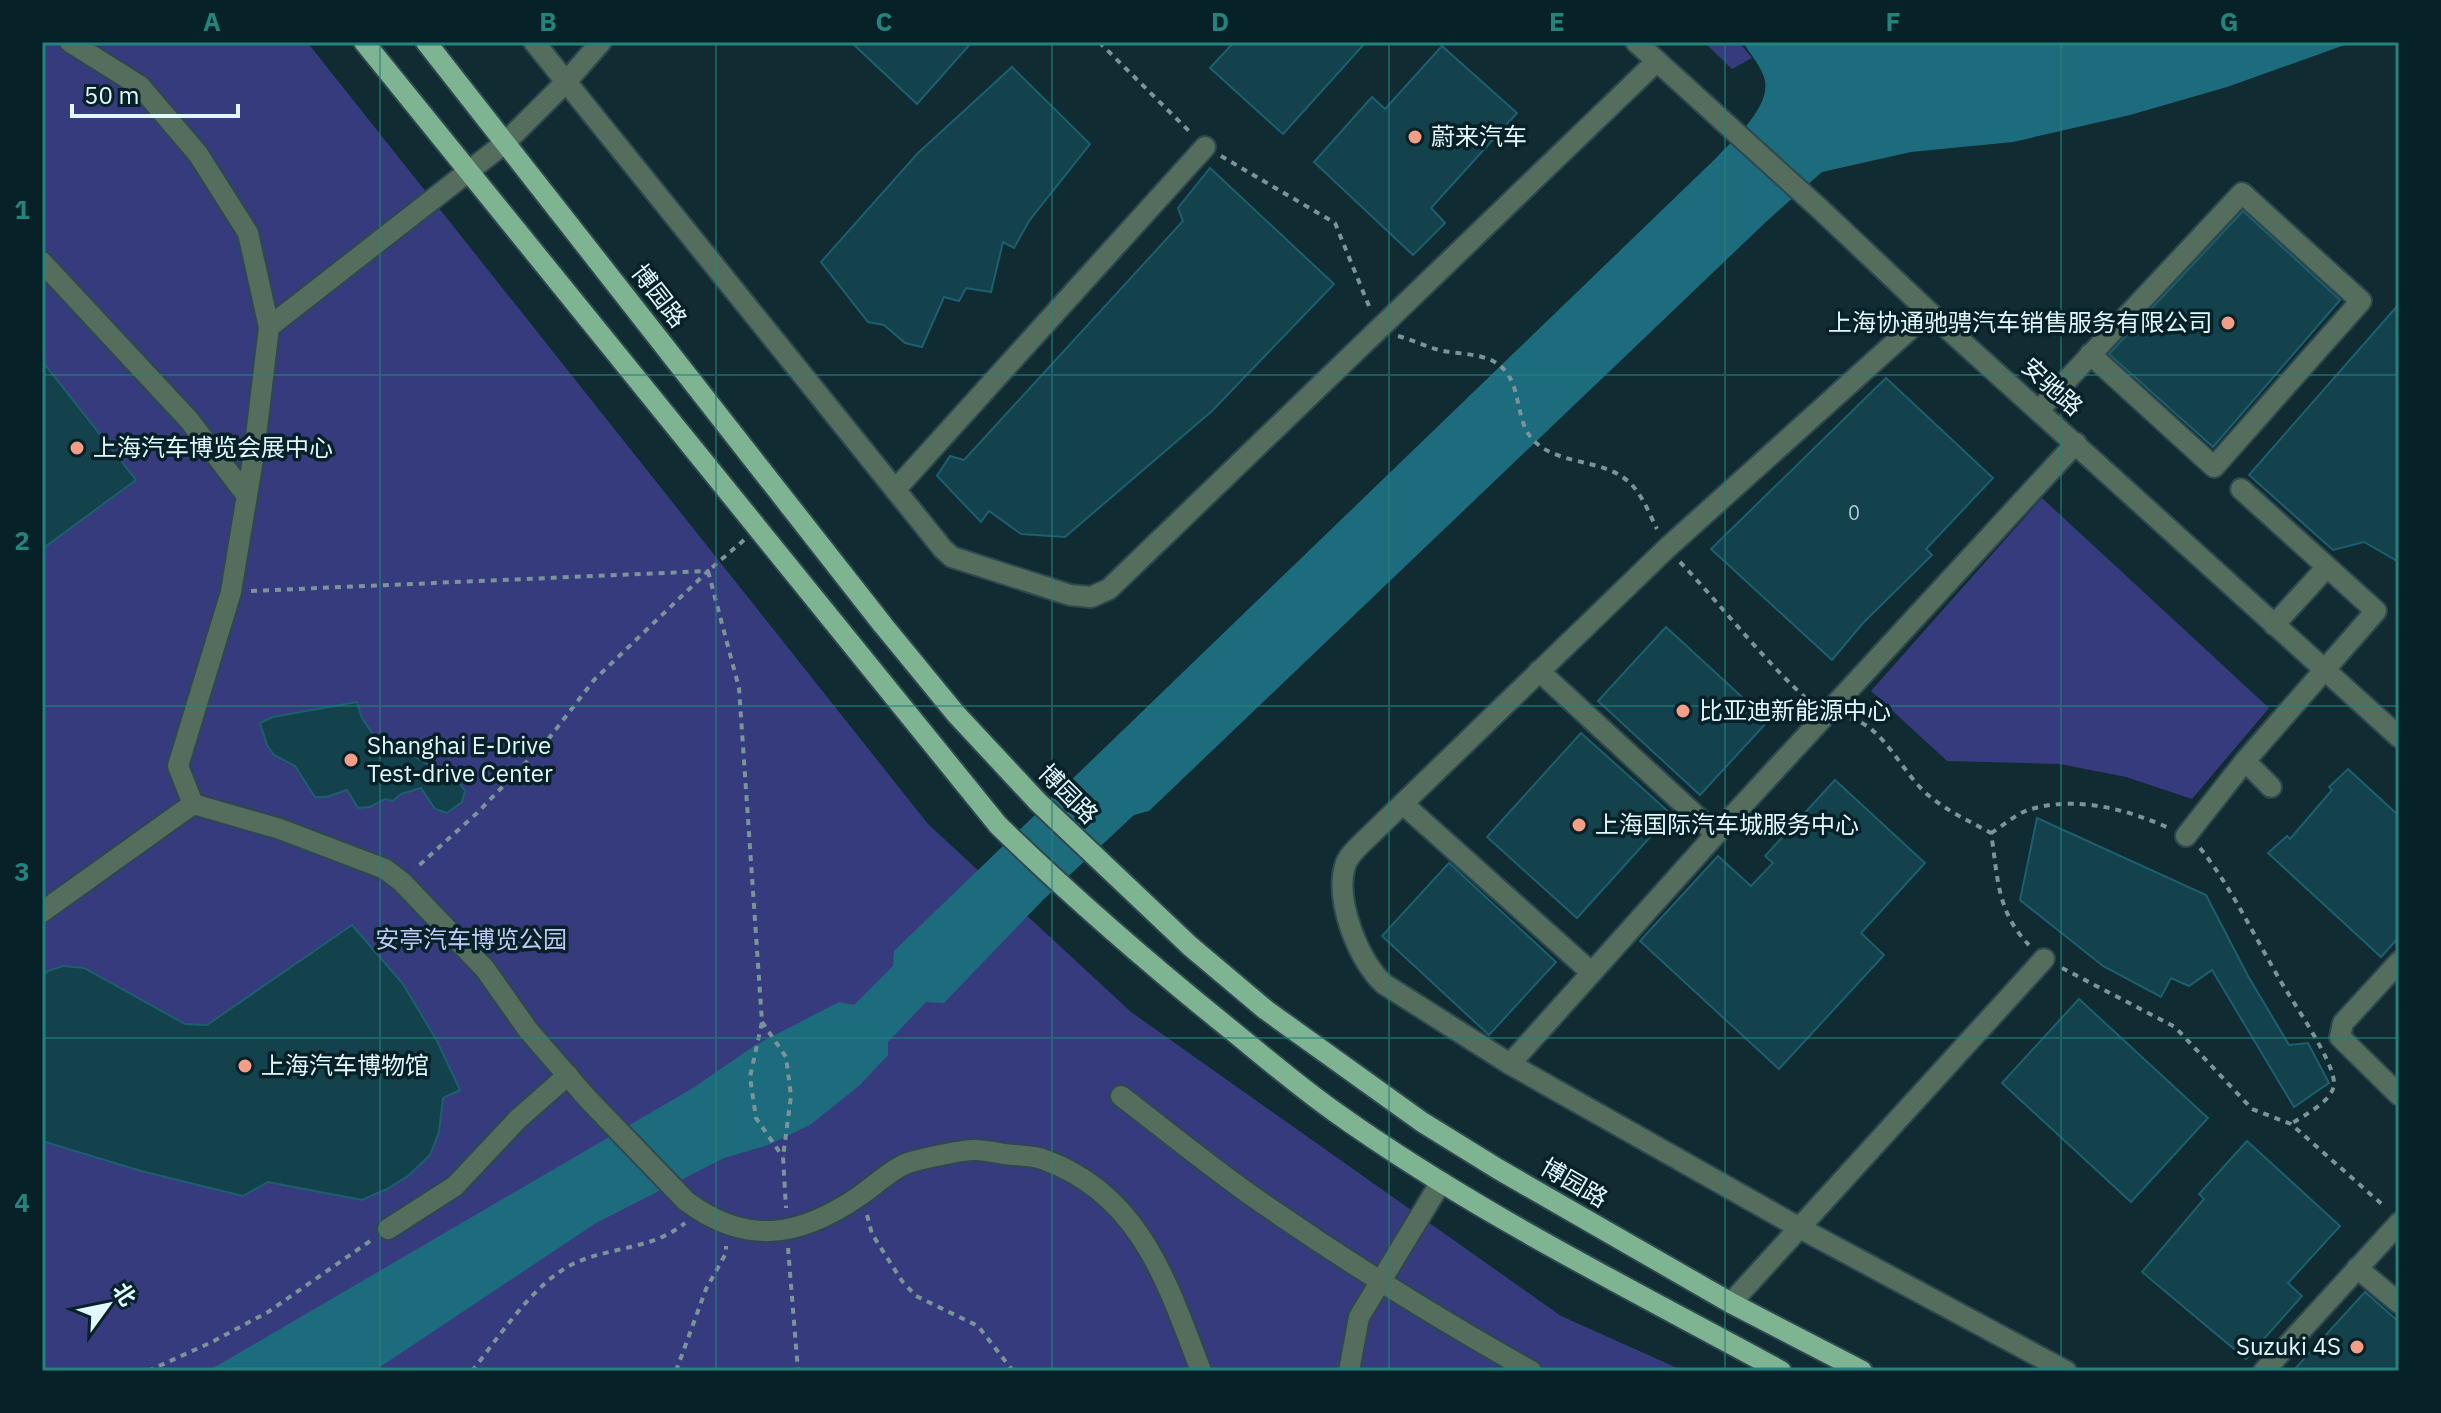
<svg xmlns="http://www.w3.org/2000/svg" width="2441" height="1413" viewBox="0 0 2441 1413" font-family="'IBM Plex Sans','Noto Sans SC',sans-serif">
<style>
.green{fill:#363b7d}
.water{fill:#1d6c7e}
.building{fill:#13414c;stroke:#1c5f6f;stroke-width:2}
.lines{fill:none;stroke-linecap:round;stroke-linejoin:round}
.minor-casing{stroke:#2d484e;stroke-width:24}
.major-casing{stroke:#2d484e;stroke-width:24}
.path{stroke:#7b949a;stroke-width:4;stroke-dasharray:6 6;stroke-linecap:butt}
.minor{stroke:#546d5d;stroke-width:20}
.major{stroke:#7fb493;stroke-width:20}
.grid{fill:none;stroke:#24837c;stroke-width:2;stroke-opacity:0.55}
.poi-dot{fill:#f49e86;stroke:#062127;stroke-width:3}
.labels{text-anchor:middle;stroke-width:7;stroke-linejoin:round;paint-order:stroke}
.number-label{font-size:20px;fill:#aecad2}
.poi-label{font-size:24px;fill:#e1f8fe;stroke:#062127;text-anchor:start}
.street-label{font-size:24px;fill:#e1f8fe;stroke:#062127}
.park-label{font-size:24px;fill:#c0c8f5;stroke:#062127}
.neatline{fill:none;stroke:#24837c;stroke-width:3}
.grid-label{font-size:26px;text-anchor:middle;font-weight:bold;fill:#24837c}
</style>
<rect width="100%" height="100%" fill="#102b31"/>
<!-- green -->
<g class="green">
<path d="M42,42H307L928,824L1131,1012L1561,1316L1684,1371H42Z"/>
<path d="M1704,42H1739L1752,58L1732,69Z"/>
<path d="M2042,498L2269,708L2192,799L2126,777L2060,764L1947,761L1871,691Z"/>
</g>
<!-- water -->
<path class="water" d="M1743,42H2353L2227,87L2130,115L2013,142L1911,152L1822,172L1768,220L1149,811L1134,815L1044,899L944,1003L926,1002L888,1042V1055L860,1085L810,1125L768,1145L724,1158L596,1223L374,1371H208L693,1088L754,1046L839,1002L854,1005L893,966L894,951L1715,159C1732,141 1770,108 1765,81C1763,68 1749,53 1743,42Z"/>
<!-- building -->
<g class="building">
<path d="M851,42H972L917,104Z"/>
<path d="M1234,42H1366L1283,134L1210,68Z"/>
<path d="M1442,46L1517,113L1431,208L1445,223L1413,255L1314,162L1372,97L1385,109Z"/>
<path d="M1012,67L1090,144L1029,221L1014,248L1003,242L991,292L966,288L959,301L944,297L922,347L905,343L884,325L868,322L821,262L918,153Z"/>
<path d="M1210,168L1334,284L1212,411L1065,537L1021,534L989,511L981,522L937,476L950,456L964,460L1183,221L1178,208Z"/>
<path d="M2243,211L2340,300L2213,447L2109,354Z"/>
<path d="M2399,304V562L2364,542L2333,550L2249,475Z"/>
<path d="M42,361L136,480L42,549Z"/>
<path d="M1886,378L1993,478L1926,549L1932,555L1863,623L1832,660L1711,549Z"/>
<path d="M1666,627L1768,721L1700,795L1598,701Z"/>
<path d="M357,702L362,718L381,746L412,755L427,764L432,772L452,774L465,791L462,802L447,813L435,809L421,788L401,794L393,801L385,799L370,807L358,808L347,790L326,797H315L295,766L274,755L267,745L260,723L273,717Z"/>
<path d="M1581,733L1671,814L1577,918L1487,837Z"/>
<path d="M2348,769L2399,816V937L2381,957L2268,853L2287,836L2290,839L2332,790L2329,787Z"/>
<path d="M1835,780L1925,863L1861,933L1884,955L1779,1069L1640,941L1718,856L1751,886L1773,863L1765,856Z"/>
<path d="M2037,818L2206,895L2248,976L2289,1045L2308,1043L2329,1083L2294,1107L2212,970L2189,986L2171,978L2161,997L2103,966L2020,900Z"/>
<path d="M1449,863L1556,962L1489,1035L1382,936Z"/>
<path d="M352,925L403,984L437,1041L460,1090L443,1098L439,1132L430,1155L408,1176L387,1189L362,1200L268,1182L243,1196L141,1171L42,1141V977L48,971L63,966L84,968L185,1024L207,1025Z"/>
<path d="M2079,999L2208,1118L2131,1202L2002,1083Z"/>
<path d="M2247,1141L2340,1226L2288,1283L2302,1296L2246,1359L2142,1272L2204,1199L2199,1194Z"/>
<path d="M2365,1292L2399,1322V1371H2293Z"/>
</g>
<g class="lines">
<!-- minor casing -->
<g class="minor-casing">
<g id="minor">
<path d="M70,42L140,86L198,154L248,233L269,327"/>
<path d="M534,42L943,549L952,557L1070,595L1091,597L1109,589L1657,61"/>
<path d="M1636,42L1820,209L1929,312L2399,737"/>
<path d="M42,262L189,420L247,496"/>
<path d="M1929,312L1667,548L1360,845C1354,851 1347,858 1345,866C1335,900 1358,961 1384,984L1510,1064L1798,1227L2066,1371"/>
<path d="M2039,410L2242,193L2361,301L2214,467L2090,354"/>
<path d="M895,490L1205,147"/>
<path d="M2274,625L2327,567"/>
<path d="M1539,671L1716,834"/>
<path d="M2245,761L2271,787"/>
<path d="M193,804L178,766L231,592L254,453L269,327L505,143L566,82L601,42"/>
<path d="M1403,804L1591,972"/>
<path d="M2186,836L2245,761L2376,611L2241,489"/>
<path d="M42,912L193,804L280,829L385,869L402,882L485,969L528,1030L587,1098L686,1201C746,1246 799,1237 858,1197C873,1187 887,1173 903,1165C913,1160 962,1150 974,1150C983,1150 994,1152 1004,1154C1017,1156 1033,1155 1045,1160C1141,1195 1168,1285 1201,1371"/>
<path d="M2399,962L2343,1023L2340,1037L2399,1095"/>
<path d="M1510,1064L1716,834L2076,443"/>
<path d="M1121,1096C1164,1129 1207,1164 1252,1196C1342,1259 1435,1317 1531,1371"/>
<path d="M388,1229L455,1186L518,1119L568,1075"/>
<path d="M2357,1268L2399,1303"/>
<path d="M1731,1303L2044,959"/>
<path d="M1349,1371L1359,1317L1441,1182"/>
<path d="M2264,1371L2399,1223"/>
</g>
</g>
<!-- major casing -->
<g class="major-casing">
<g id="major">
<path d="M364,42L998,825C1074,899 1153,967 1235,1033C1268,1060 1301,1088 1335,1112C1475,1212 1631,1289 1781,1371"/>
<path d="M426,42L883,625L956,714L1038,802L1190,946L1266,1010L1422,1122L1498,1169L1731,1303L1862,1371"/>
</g>
</g>
<!-- path -->
<g class="path">
<path d="M1099,42L1192,134"/>
<path d="M1221,156L1335,223L1371,311"/>
<path d="M1398,336C1412,340 1425,346 1439,350C1456,354 1477,353 1493,361C1525,378 1512,419 1534,441C1560,466 1602,458 1629,482C1642,494 1649,513 1657,529"/>
<path d="M744,540L708,571L739,688L762,1022L750,1077L756,1118L783,1157"/>
<path d="M1680,562C1724,608 1763,660 1810,702"/>
<path d="M251,591L708,571L594,680L546,742L477,813L415,869"/>
<path d="M1850,719C1882,724 1902,773 1928,795C1947,811 1969,821 1991,833C1998,876 1996,911 2029,945"/>
<path d="M1991,833C2003,826 2016,814 2028,810C2075,795 2126,809 2169,828"/>
<path d="M2200,848C2232,888 2254,936 2280,980C2292,1001 2334,1061 2334,1083C2334,1101 2304,1115 2291,1124"/>
<path d="M2062,968L2175,1027L2252,1109L2291,1124L2385,1207"/>
<path d="M762,1022L786,1057L791,1096L783,1157L786,1208"/>
<path d="M867,1215L872,1234L902,1281L916,1296L978,1326L1013,1371"/>
<path d="M788,1248L798,1371"/>
<path d="M148,1371L212,1342L268,1312L373,1239"/>
<path d="M472,1371C499,1337 535,1281 575,1263C610,1247 654,1249 685,1223"/>
<path d="M676,1371L706,1289L726,1253V1246"/>
</g>
<!-- minor -->
<use href="#minor" class="minor"/>
<!-- major -->
<use href="#major" class="major"/>
</g>
<!-- grid -->
<path class="grid" d="M380,42V1371M716,42V1371M1052,42V1371M1389,42V1371M1725,42V1371M2061,42V1371M42,375H2399M42,706H2399M42,1038H2399"/>
<!-- markers -->
<g class="poi-dot">
<circle cx="1415" cy="137" r="8"/>
<circle cx="2228" cy="323" r="8"/>
<circle cx="77" cy="448" r="8"/>
<circle cx="1683" cy="711" r="8"/>
<circle cx="351" cy="760" r="8"/>
<circle cx="1579" cy="825" r="8"/>
<circle cx="245" cy="1066" r="8"/>
<circle cx="2357" cy="1347" r="8"/>
</g>
<g class="labels">
<!-- number labels -->
<g class="number-label">
<text x="1854" y="520">0</text>
</g>
<!-- poi labels -->
<g class="poi-label">
<text x="1431" y="145">蔚来汽车</text>
<text x="2212" y="331" text-anchor="end">上海协通驰骋汽车销售服务有限公司</text>
<text x="93" y="456">上海汽车博览会展中心</text>
<text x="1699" y="719">比亚迪新能源中心</text>
<text x="367" y="754">Shanghai E-Drive<tspan x="367" dy="28">Test-drive Center</tspan></text>
<text x="1595" y="833">上海国际汽车城服务中心</text>
<text x="261" y="1074">上海汽车博物馆</text>
<text x="2341" y="1355" text-anchor="end">Suzuki 4S</text>
</g>
<!-- street labels -->
<g class="street-label">
<text transform="translate(659 296) rotate(52)" y="8">博园路</text>
<text transform="translate(2052 387) rotate(42)" y="8">安驰路</text>
<text transform="translate(1068 794) rotate(45)" y="8">博园路</text>
<text transform="translate(1574 1183) rotate(30)" y="8">博园路</text>
</g>
<!-- park labels -->
<g class="park-label">
<text x="471" y="948">安亭汽车博览公园</text>
</g>
</g>
<!-- border -->
<rect width="2441" height="1413" fill="none" stroke="#062127" stroke-width="88"/>
<!-- north arrow -->
<g transform="translate(108 1305) rotate(57)" stroke="#062127" stroke-width="6" paint-order="stroke">
<path d="M0-6L14 30L0 20L-14 30Z" fill="#e1f8fe"/>
<text y="-12" font-size="22" font-weight="bold" text-anchor="middle" fill="#e1f8fe">北</text>
</g>
<!-- scale -->
<path d="M72 104v12h166v-12" fill="none" stroke="#e1f8fe" stroke-width="4"/>
<text x="84" y="104" font-size="24" fill="#e1f8fe" stroke="#062127" stroke-width="6" paint-order="stroke">50 m</text>
<rect x="44" y="44" width="2353" height="1325" class="neatline"/>
<g class="grid-label">
<text x="212" y="31">A</text>
<text x="548" y="31">B</text>
<text x="884" y="31">C</text>
<text x="1220" y="31">D</text>
<text x="1557" y="31">E</text>
<text x="1893" y="31">F</text>
<text x="2229" y="31">G</text>
<text x="22" y="219">1</text>
<text x="22" y="550">2</text>
<text x="22" y="881">3</text>
<text x="22" y="1212">4</text>
</g>
</svg>
